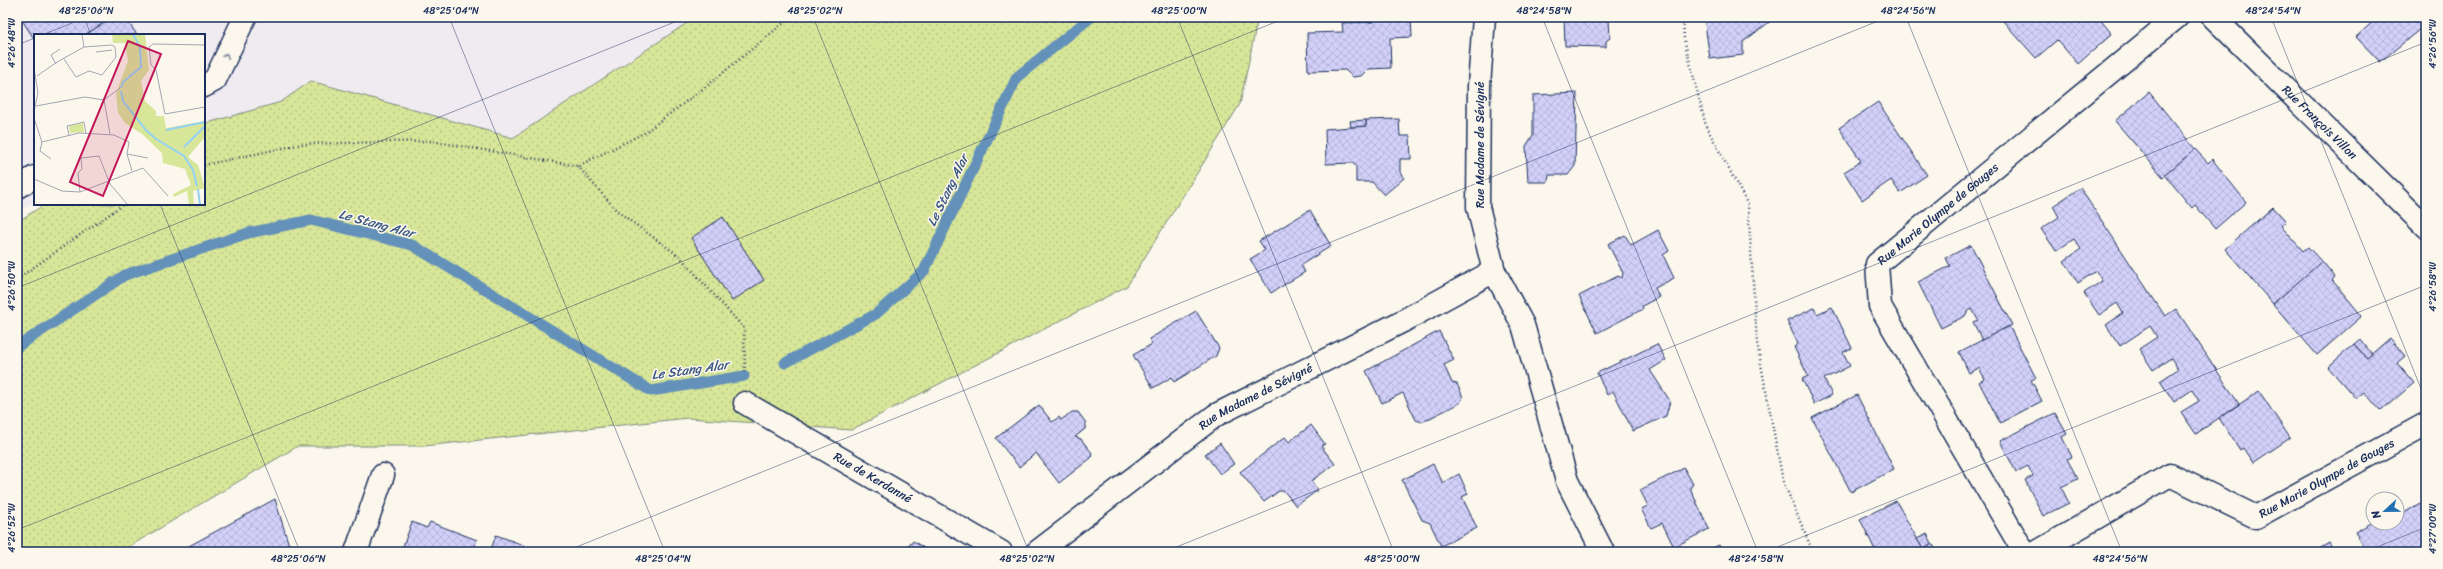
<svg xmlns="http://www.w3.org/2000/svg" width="2443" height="569" viewBox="0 0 2443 569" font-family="Sriracha,sans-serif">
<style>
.built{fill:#efebf0}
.grass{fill:url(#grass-dots);stroke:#7a8a7c}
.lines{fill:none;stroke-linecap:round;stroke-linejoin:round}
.stream{stroke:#6491b9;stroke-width:11}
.building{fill:url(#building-cross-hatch);stroke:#1b2f5e}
.minor-casing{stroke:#1b2f5e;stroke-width:25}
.path{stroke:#1b2f5e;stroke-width:2.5;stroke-dasharray:1 3;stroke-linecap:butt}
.minor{stroke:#fbf7ec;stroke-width:22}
.oneway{stroke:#8b93a5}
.ticks{fill:none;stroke:#1b2f5e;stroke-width:1;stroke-opacity:0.45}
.labels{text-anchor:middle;stroke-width:3;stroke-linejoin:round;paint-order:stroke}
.street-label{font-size:12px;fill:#1b2f5e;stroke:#fbf7ec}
.water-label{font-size:13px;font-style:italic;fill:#395884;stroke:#fbf7ec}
.inset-river{fill:none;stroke:#94d2f5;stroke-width:2}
.inset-road{fill:none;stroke:#a1a7b3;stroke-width:1}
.view{fill:#c2185b;fill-opacity:0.15;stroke:#c2185b;stroke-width:2}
.inset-edge{fill:none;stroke:#1b2f5e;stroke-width:2}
.neatline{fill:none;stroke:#1b2f5e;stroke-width:1.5}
.ticks-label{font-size:10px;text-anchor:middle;fill:#1b2f5e}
</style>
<defs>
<pattern id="grass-dots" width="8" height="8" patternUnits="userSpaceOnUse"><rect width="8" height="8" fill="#d8e699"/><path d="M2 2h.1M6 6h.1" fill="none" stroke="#b9c686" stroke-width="1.8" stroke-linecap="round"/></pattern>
<pattern id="building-cross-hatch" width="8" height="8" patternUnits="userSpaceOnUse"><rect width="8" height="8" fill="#d2d0f9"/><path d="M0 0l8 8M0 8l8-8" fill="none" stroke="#b4b3d8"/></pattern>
</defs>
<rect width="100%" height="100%" fill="#fbf7ec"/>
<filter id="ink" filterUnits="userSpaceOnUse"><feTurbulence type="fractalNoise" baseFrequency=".025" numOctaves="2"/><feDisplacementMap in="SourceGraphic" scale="8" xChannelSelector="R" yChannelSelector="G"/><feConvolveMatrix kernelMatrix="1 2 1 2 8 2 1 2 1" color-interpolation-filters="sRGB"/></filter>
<g filter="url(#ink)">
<!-- built -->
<path class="built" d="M17,17H696L513,138L311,81L281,102L204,124V35H35V202L17,212Z"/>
<!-- grass -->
<path class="grass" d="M696,17H1258L1240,104L1127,286L851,430L688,418L424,446H298L120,552H17V222L45,204H204V124L281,102L311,81L513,138Z"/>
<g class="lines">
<!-- stream -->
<g class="stream">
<path d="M17,347L125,275L248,233L311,220L412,245L651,391L744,376"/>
<path d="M785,363L876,314L924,271L1017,77L1091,17"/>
</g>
</g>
<!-- building -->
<g class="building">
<path d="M20,17H113L85,35H35V40Z"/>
<path d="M113,17H125L137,35H85Z"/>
<path d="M1358,17H1373V22L1358,23Z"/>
<path d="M1373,17H1411L1412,37L1390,38L1391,68L1368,69L1361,76L1353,77L1345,70L1308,71L1307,33L1343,32L1342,23L1373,22Z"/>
<path d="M1564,17H1606L1609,20L1610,38L1606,41V47L1565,46Z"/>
<path d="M1704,17H1782L1778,21L1776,17L1743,42V55L1710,59Z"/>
<path d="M2008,17H2098L2112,34L2078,64L2057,40L2036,58L2003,21Z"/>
<path d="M2378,17H2426V27L2420,29L2380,62L2356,37Z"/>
<path d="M2149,92L2195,149L2163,177L2115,121Z"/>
<path d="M1577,93L1575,166L1568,175H1549L1548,182H1528L1526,146L1533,135V95Z"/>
<path d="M1878,102L1927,175L1900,193L1891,180L1862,200L1844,172L1861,161L1839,128Z"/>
<path d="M1399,119L1400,136H1410L1411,159H1400V172L1404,178L1384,195L1372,182H1356V166L1352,163L1326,164L1325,129L1366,126V120Z"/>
<path d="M1366,120V126L1351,127L1350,121Z"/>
<path d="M2195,149L2208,163L2212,159L2246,202L2215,229L2195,205L2192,208L2165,175Z"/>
<path d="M2080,188L2165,316L2176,309L2239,404L2196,434L2181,412L2199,401L2192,390L2174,402L2160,381L2178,369L2171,358L2153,370L2139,349L2157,337L2150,326L2120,346L2106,325L2123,313L2117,303L2099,315L2084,293L2102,281L2096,271L2078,283L2064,261L2081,249L2074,239L2056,251L2041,229L2059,217L2053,206Z"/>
<path d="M2273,207L2286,221L2281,226L2303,251L2308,247L2322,262L2273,304L2225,249Z"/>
<path d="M1310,210L1331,246L1301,265L1305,272L1271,293L1250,259L1265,250L1259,241Z"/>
<path d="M723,217L764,280L732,301L691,238Z"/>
<path d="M1658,230L1669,251L1663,255L1674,278L1655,288L1659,297L1642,306L1643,309L1597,333L1579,296L1618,276L1622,278L1623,273L1608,244L1625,235L1631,245Z"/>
<path d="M1971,245L2012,325L1982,340L1973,322L1978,320L1972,309L1967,312L1965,316L1941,328L1918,282L1950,266L1946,258Z"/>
<path d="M2322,261L2335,277L2332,280L2362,316L2317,355L2273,304Z"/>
<path d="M1832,307L1852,348L1843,352L1850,366L1824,379L1832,395L1814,404L1802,379L1808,376L1794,347L1798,344L1787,321L1814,308L1817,314Z"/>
<path d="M1196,311L1219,348L1216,356L1174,382L1172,377L1153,388L1133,355L1152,344L1149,339Z"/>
<path d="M2009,326L2036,378L2031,380L2042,401L2000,423L1979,382L1985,379L1979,368L1969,373L1959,352Z"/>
<path d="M1439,331L1454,360L1444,365L1452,383L1457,384L1463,397L1460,403L1422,422L1416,420L1403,393L1382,403L1366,371Z"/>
<path d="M2390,338L2405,356L2397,363L2414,383L2381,411L2364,392L2356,399L2328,367L2354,344L2367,358Z"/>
<path d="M2360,339L2372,354L2367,358L2354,344Z"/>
<path d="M1657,344L1666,360L1650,370L1670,401L1666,416L1633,431L1613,391L1607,395L1597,373Z"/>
<path d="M2259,391L2290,438L2253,463L2243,448L2240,450L2219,418Z"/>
<path d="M1857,395L1894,469L1851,492L1812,418Z"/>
<path d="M1039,405L1052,422L1059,417L1061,420L1072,412H1078L1086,423L1085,429L1075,437L1081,439L1092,453L1091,458L1059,483L1036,453L1019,467L996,438Z"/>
<path d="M2055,413L2067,434L2062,437L2072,457L2067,459L2078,479L2061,487L2069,503L2043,516L2025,480L2033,476L2028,466L2016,472L2000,441Z"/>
<path d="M1311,425L1325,444L1321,446L1335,464L1311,481L1318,490L1296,506L1284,491H1279L1264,502L1240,472L1285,437L1289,442Z"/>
<path d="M1220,443L1234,464L1220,474L1205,454Z"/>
<path d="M1433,464L1443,483L1459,474L1468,494L1462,497L1477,528L1441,546L1430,523L1422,520L1402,480Z"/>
<path d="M1684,468L1693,484L1690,488L1709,529L1674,547L1662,523L1651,528L1641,509L1648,506L1640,490Z"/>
<path d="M275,499L291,552H178Z"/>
<path d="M1896,501L1923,549L1932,543L1937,552H1876L1860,519Z"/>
<path d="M2420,503L2426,512V552H2367L2355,532L2373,522L2382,523L2385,527L2397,523V520L2402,517L2401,515Z"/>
<path d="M412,522L427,528L430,522L477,540L473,552H401Z"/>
<path d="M1927,534L1932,543L1923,549L1917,539Z"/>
<path d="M496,535L526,546L523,552H490Z"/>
<path d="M913,541L930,552H903Z"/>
<path d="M2329,543L2334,552H2314Z"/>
<path d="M1719,545L1723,552H1704Z"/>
</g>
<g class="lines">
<!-- minor casing -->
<g class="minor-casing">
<g id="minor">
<path d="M1484,17L1479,86L1478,207L1494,271L1523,325L1567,481L1603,552"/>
<path id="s1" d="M2213,17L2426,227"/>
<path d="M204,86L215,80L245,17"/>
<path d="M17,187L35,177"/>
<path id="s2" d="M745,403L1001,552"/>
<path d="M356,552L383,475"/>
<path id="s3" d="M1037,552L1216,415L1403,321L1494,271"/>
<path id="s4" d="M2024,552L1880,306L1877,264L2177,17"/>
<path id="s5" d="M2037,552L2170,475L2256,517L2426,424"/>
</g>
</g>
<!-- path -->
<g class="path">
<path d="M1683,17L1684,39L1706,126L1748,205L1757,343L1783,481L1813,552"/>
<path d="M204,165L302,144L431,141L578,166L644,133L708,85L791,17"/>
<path d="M578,166L617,211L679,256L744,328L745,374"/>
<path d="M17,279L124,204"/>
</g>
<!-- minor -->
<use href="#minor" class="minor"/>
</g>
<!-- one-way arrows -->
<defs><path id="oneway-chevron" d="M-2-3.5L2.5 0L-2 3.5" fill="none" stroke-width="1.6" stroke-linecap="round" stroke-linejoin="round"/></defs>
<use class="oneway" href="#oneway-chevron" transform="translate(226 56) rotate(-65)"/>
</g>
<!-- ticks -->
<path class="ticks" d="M84,17L91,35M449,17L665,552M813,17L1029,552M1177,17L1394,552M1542,17L1758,552M1906,17L2122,552M2271,17L2426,401M42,35L87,17M17,45L35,38M160,204L300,552M17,288L687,17M17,530L1288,17M564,552L1888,17M1164,552L2426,42M1765,552L2426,285M2365,552L2426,527"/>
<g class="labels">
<!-- street labels -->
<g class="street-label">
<text dy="4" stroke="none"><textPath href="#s1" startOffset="150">Rue François Villon</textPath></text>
<text transform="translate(1480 145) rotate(-90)" y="4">Rue Madame de Sévigné</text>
<text dy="4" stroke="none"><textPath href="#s4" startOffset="406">Rue Marie Olympe de Gouges</textPath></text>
<text dy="4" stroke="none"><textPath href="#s3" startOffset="269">Rue Madame de Sévigné</textPath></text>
<text dy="4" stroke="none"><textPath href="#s2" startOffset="148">Rue de Kerdanné</textPath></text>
<text dy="4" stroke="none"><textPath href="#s5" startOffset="330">Rue Marie Olympe de Gouges</textPath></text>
</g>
<!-- water labels -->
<g class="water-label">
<text transform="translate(947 190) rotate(-64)" y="5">Le Stang Alar</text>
<text transform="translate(377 223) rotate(15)" y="5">Le Stang Alar</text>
<text transform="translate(690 369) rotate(-8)" y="5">Le Stang Alar</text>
</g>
</g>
<!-- overview -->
<g transform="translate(34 34)">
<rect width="171" height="171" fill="#fbf7ec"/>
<path d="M78,0H111L115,36L107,47L111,67L122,77V82H130L132,94L171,87V103L154,123L164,131L171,154L159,157L160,171H155L153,157L140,163L139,160L157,151L151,135L129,129L128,119L108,100L91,89L84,79L82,59L94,27L91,9H79ZM49,89L50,98L36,99L35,92Z" fill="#d8e699"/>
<path class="inset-river" d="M87,54L89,48L107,33L106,13L99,0M87,57L89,67L112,96L122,105L150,122L159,136L163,152M132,96L171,88M150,113L171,92M164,155L166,171"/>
<path class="inset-road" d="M48,0L50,13M171,11L119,10L115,13L117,31L122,36L131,80L171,73M62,18L78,16M22,30L17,21L26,15M0,34L4,59L0,77M3,42L23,28L50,13L78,11L81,13L82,23L68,41L55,37L42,43L30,25M70,66L76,100M2,72L51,63L70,66L86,54M0,84L8,108L6,117M35,101L33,92L50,88L52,100M8,108L45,99L80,101L95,108L93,120L98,137M6,117L17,125M93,120L114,124M0,145L28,157L46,158L109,134L134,162M46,158L44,139L48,135L47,124L65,122L76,150L94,171"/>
<path class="view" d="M94,7L127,20L69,162L36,148Z"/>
<rect width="171" height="171" class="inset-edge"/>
</g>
<!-- margin -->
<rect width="2443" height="569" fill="none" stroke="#fbf7ec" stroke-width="44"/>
<!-- north arrow -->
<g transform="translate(2385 511) rotate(248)"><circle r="19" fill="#fbf7ec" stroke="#a1a7b3"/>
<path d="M0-3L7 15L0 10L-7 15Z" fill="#1f6fb2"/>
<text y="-6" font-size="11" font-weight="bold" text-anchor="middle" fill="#1b2f5e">N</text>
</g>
<rect x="22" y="22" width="2399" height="525" class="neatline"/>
<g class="ticks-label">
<text x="86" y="14">48°25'06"N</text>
<text x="451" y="14">48°25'04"N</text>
<text x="815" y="14">48°25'02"N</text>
<text x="1179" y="14">48°25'00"N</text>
<text x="1544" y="14">48°24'58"N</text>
<text x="1908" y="14">48°24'56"N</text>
<text x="2273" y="14">48°24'54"N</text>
<text transform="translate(11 43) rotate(-90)" y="4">4°26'48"W</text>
<text transform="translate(2432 44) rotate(-90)" y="4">4°26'56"W</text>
<text transform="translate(11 286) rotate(-90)" y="4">4°26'50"W</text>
<text transform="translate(2432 287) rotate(-90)" y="4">4°26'58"W</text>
<text transform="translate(11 528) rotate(-90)" y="4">4°26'52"W</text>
<text transform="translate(2432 529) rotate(-90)" y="4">4°27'00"W</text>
<text x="298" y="562">48°25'06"N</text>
<text x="663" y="562">48°25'04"N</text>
<text x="1027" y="562">48°25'02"N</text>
<text x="1392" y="562">48°25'00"N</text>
<text x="1756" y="562">48°24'58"N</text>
<text x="2120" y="562">48°24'56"N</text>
</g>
</svg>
